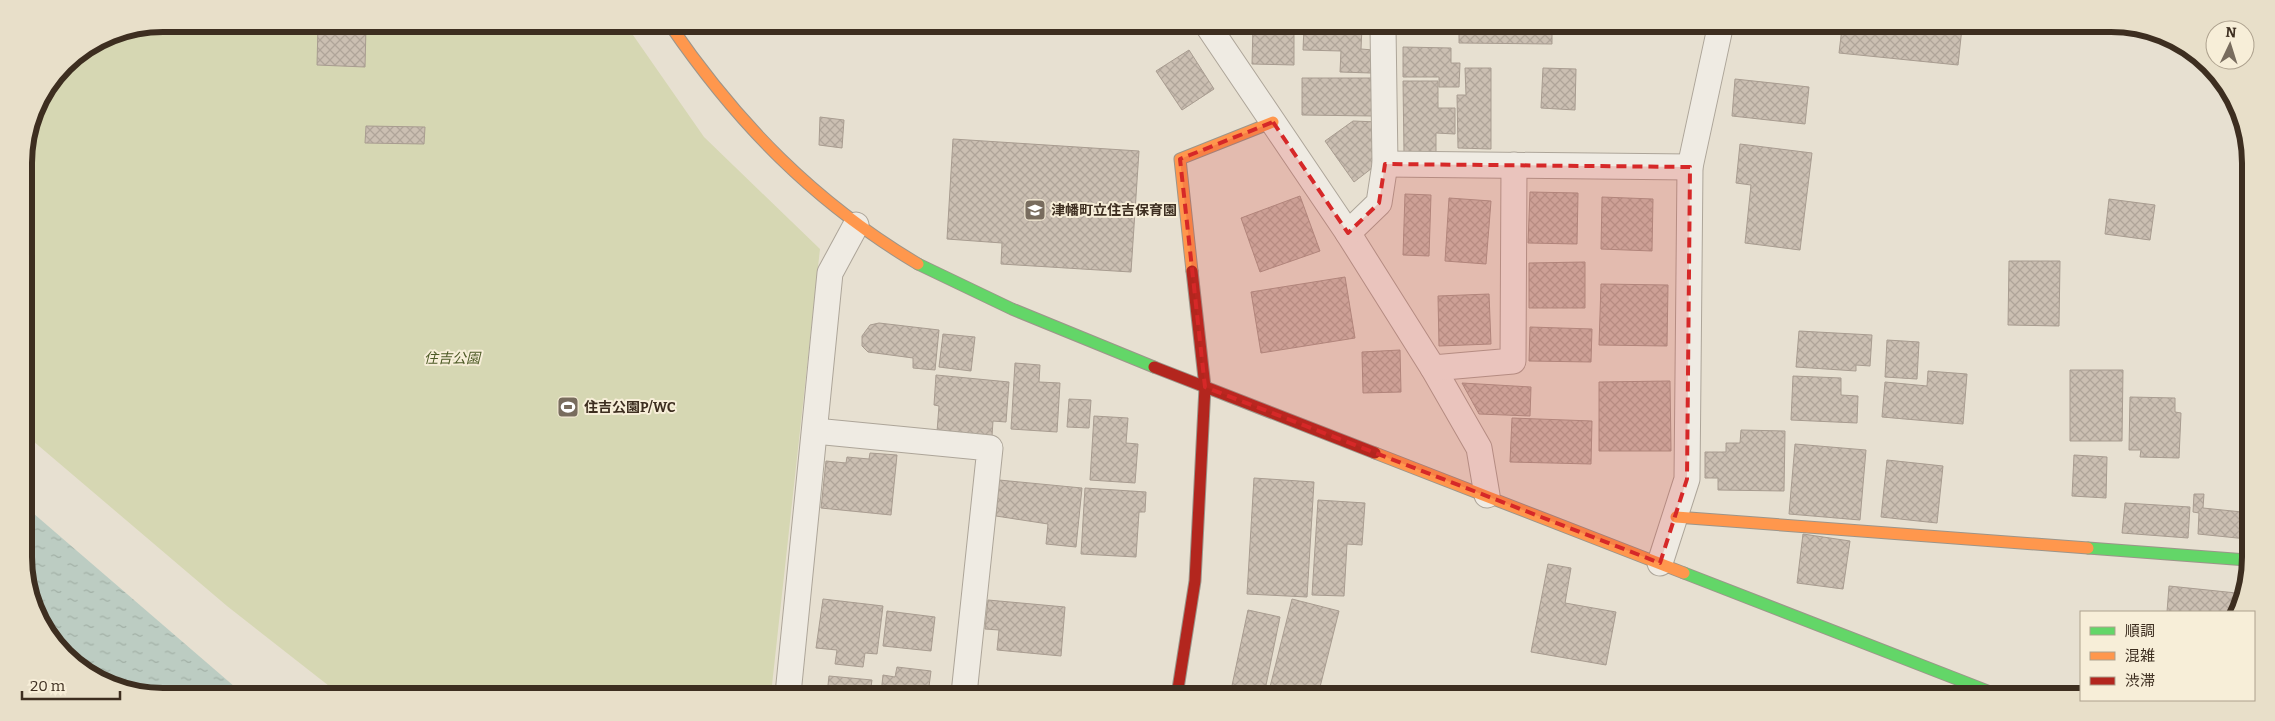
<svg xmlns="http://www.w3.org/2000/svg" width="2275" height="721" viewBox="0 0 2275 721" font-family="Bitter,'Noto Sans JP',serif">
<style>
.park{fill:#d6d7b3}
.water{fill:url(#water-ripples)}
.building{fill:url(#building-cross-hatch);stroke:#a89c90}
.lines{fill:none;stroke-linecap:round;stroke-linejoin:round}
.street-casing{stroke:#ada599;stroke-width:27}
.fast-casing{stroke:#9c958a;stroke-width:13}
.slow-casing{stroke:#9c958a;stroke-width:13}
.jam-casing{stroke:#9c958a;stroke-width:13}
.street{stroke:#efebe3;stroke-width:25}
.fast{stroke:#63d668;stroke-width:11}
.slow{stroke:#ff974d;stroke-width:11}
.jam{stroke:#b3261e;stroke-width:11}
.marked{fill:#d62828;fill-opacity:0.2;stroke:#d62828;stroke-width:4;stroke-dasharray:10 6;stroke-linejoin:round}
.labels{text-anchor:middle;stroke-width:4;stroke-linejoin:round;paint-order:stroke}
.poi-label{font-size:14px;font-weight:bold;fill:#3d2e20;stroke:#f7eed8;text-anchor:start}
.park-label{font-size:14px;font-style:italic;fill:#4d5a26;stroke:#f7eed8}
.rim{fill:none;stroke:#3d2e20;stroke-width:6}
</style>
<defs>
<pattern id="water-ripples" width="26" height="14" patternUnits="userSpaceOnUse" patternTransform="scale(1.25)"><rect width="26" height="14" fill="#bcccc2"/><path d="M2 4q2-2 4 0t4 0M15 11q2-2 4 0t4 0" fill="none" stroke="#a2b0a6"/></pattern>
<pattern id="building-cross-hatch" width="8" height="8" patternUnits="userSpaceOnUse" patternTransform="scale(1.25)"><rect width="8" height="8" fill="#cbbfb2"/><path d="M0 0l8 8M0 8l8-8" fill="none" stroke="#afa499"/></pattern>
</defs>
<rect width="100%" height="100%" fill="#e7e0d1"/>
<!-- park -->
<path class="park" d="M164,24L626,25L704,137L820,249L771,694L338,693L227,606L26,435L24,155L35,110L65,65L110,34Z"/>
<!-- water -->
<path class="water" d="M26,507L242,693L127,692L59,650L26,584Z"/>
<!-- building -->
<g class="building">
<path d="M318,26L366,27L365,67L317,65Z"/>
<path d="M1253,26L1294,27V65L1252,64Z"/>
<path d="M1304,27H1362L1361,49L1373,50L1371,73L1340,72L1341,51L1303,50Z"/>
<path d="M1459,27H1552V44L1459,43Z"/>
<path d="M1842,28H1962L1958,65L1839,53Z"/>
<path d="M1403,47L1451,48V63H1460L1459,87H1439V77H1403Z"/>
<path d="M1189,50L1214,89L1182,110L1156,71Z"/>
<path d="M1465,68H1491V149L1458,148L1457,95H1466Z"/>
<path d="M1543,68L1576,69L1575,110L1541,108Z"/>
<path d="M1302,78H1373V116L1302,115Z"/>
<path d="M1735,79L1809,87L1805,124L1732,116Z"/>
<path d="M1403,81H1438V108H1455V134L1436,133V154H1404Z"/>
<path d="M820,117L844,120L842,148L819,145Z"/>
<path d="M1353,121L1378,122L1376,165L1354,182L1325,141Z"/>
<path d="M366,126L425,127L424,144L365,143Z"/>
<path d="M953,139L1139,151L1131,272L1001,264L1002,243L947,239Z"/>
<path d="M1740,144L1812,153L1800,250L1745,243L1751,185L1736,183Z"/>
<path d="M1530,192L1578,193L1577,244L1528,243Z"/>
<path d="M1405,194L1431,195L1429,256L1403,255Z"/>
<path d="M1300,196L1320,251L1260,272L1241,218Z"/>
<path d="M1602,197L1653,199L1652,251L1601,249Z"/>
<path d="M1449,198L1491,201L1486,264L1445,261Z"/>
<path d="M2109,199L2155,205L2150,240L2105,234Z"/>
<path d="M2009,261H2060L2059,326L2008,325Z"/>
<path d="M1585,262V308H1529V263Z"/>
<path d="M1345,277L1355,338L1261,353L1251,292Z"/>
<path d="M1601,284L1668,285L1667,346L1599,345Z"/>
<path d="M1489,294L1491,344L1439,346L1438,296Z"/>
<path d="M879,323L939,330L935,370L913,368V358L868,352L862,346V336L870,325Z"/>
<path d="M1530,327L1592,329L1591,362L1529,361Z"/>
<path d="M1799,331L1872,335L1870,366L1856,365V371L1796,367Z"/>
<path d="M943,334L975,337L971,371L939,367Z"/>
<path d="M1887,340L1919,342L1917,379L1885,377Z"/>
<path d="M1400,350L1401,392L1363,393L1362,352Z"/>
<path d="M1015,363L1040,365L1039,382L1060,383L1057,432L1011,429Z"/>
<path d="M2070,370H2123L2122,441H2070Z"/>
<path d="M1928,371L1967,374L1963,424L1882,417L1885,382L1927,386Z"/>
<path d="M936,375L1009,382L1006,422L993,421L992,436L937,432L939,406L934,405Z"/>
<path d="M1793,376L1841,378V395L1858,396L1857,423L1791,420Z"/>
<path d="M1670,381L1671,451H1599V382Z"/>
<path d="M1462,383L1531,387L1530,416L1479,414Z"/>
<path d="M2130,397L2175,398V412L2181,413L2179,458L2140,457L2141,450H2129Z"/>
<path d="M1069,399L1091,400L1089,428L1067,427Z"/>
<path d="M1094,416L1128,418L1126,443L1138,444L1135,483L1090,480Z"/>
<path d="M1512,418L1592,421L1591,464L1510,462Z"/>
<path d="M1741,430L1785,431L1784,491L1718,490V478H1705V452H1726V443H1740Z"/>
<path d="M1795,444L1866,450L1860,520L1789,514Z"/>
<path d="M870,453L897,455L891,515L821,508L826,461L846,463L847,457L869,459Z"/>
<path d="M2074,455L2107,457L2106,498L2072,496Z"/>
<path d="M1887,460L1943,466L1937,523L1881,517Z"/>
<path d="M1254,478L1314,482L1307,597L1247,594Z"/>
<path d="M999,480L1082,488L1076,547L1046,544L1048,524L996,516Z"/>
<path d="M2244,481H2247V539L2198,534L2199,513L2193,512L2194,494H2204L2203,508L2242,512Z"/>
<path d="M1085,488L1146,492L1145,512H1139L1136,557L1081,554Z"/>
<path d="M1318,500L1365,503L1362,545L1347,544L1344,596L1312,595Z"/>
<path d="M2125,503L2190,507L2188,538L2122,533Z"/>
<path d="M1803,534L1850,541L1843,589L1797,583Z"/>
<path d="M1548,564L1571,568L1565,603L1616,612L1606,665L1531,652Z"/>
<path d="M2169,586L2246,594L2238,612H2167Z"/>
<path d="M823,599L883,606L877,654L865,653L863,667L835,664L837,650L816,648Z"/>
<path d="M1292,599L1339,611L1318,695H1268Z"/>
<path d="M988,600L1065,607L1061,656L997,650L999,630L985,629Z"/>
<path d="M1248,610L1280,617L1264,695H1230Z"/>
<path d="M887,611L935,617L931,651L883,646Z"/>
<path d="M897,667L931,671L928,694H881L883,675L895,677Z"/>
<path d="M829,676L872,680L870,694H827Z"/>
</g>
<g class="lines">
<!-- street casing -->
<g class="street-casing">
<g id="street">
<path d="M1208,26L1348,233L1433,368L1479,448L1487,495"/>
<path d="M1385,164L1690,167"/>
<path d="M1348,233L1379,203L1385,164L1383,27"/>
<path d="M1433,368L1513,361L1514,165"/>
<path d="M815,431L990,448L964,694"/>
<path d="M1660,563L1687,479L1690,167L1720,28"/>
<path d="M788,694L830,273L856,225"/>
</g>
</g>
<!-- fast casing -->
<g class="fast-casing">
<g id="fast">
<path d="M918,264L1012,309L1154,367"/>
<path d="M2088,548L2247,560"/>
<path d="M1684,573L2003,697"/>
</g>
</g>
<!-- slow casing -->
<g class="slow-casing">
<g id="slow">
<path d="M670,25C738,124 814,202 918,264"/>
<path d="M1192,271L1180,159L1273,122"/>
<path d="M1375,453L1684,573"/>
<path d="M1676,517L2088,548"/>
</g>
</g>
<!-- jam casing -->
<g class="jam-casing">
<g id="jam">
<path d="M1154,367L1375,453"/>
<path d="M1177,695L1195,581L1205,387L1192,271"/>
</g>
</g>
<!-- street -->
<use href="#street" class="street"/>
<!-- fast -->
<use href="#fast" class="fast"/>
<!-- slow -->
<use href="#slow" class="slow"/>
<!-- jam -->
<use href="#jam" class="jam"/>
</g>
<!-- marked area -->
<path class="marked" d="M1273,122L1348,233L1379,203L1385,164L1690,167L1687,479L1660,563L1205,387L1180,159Z"/>
<!-- icons -->
<defs>
<g id="school-square" transform="scale(1.125)"><rect x="-9" y="-9" width="18" height="18" rx="4" fill="#786c5e" stroke="#f7eed8"/><path d="M0-5L7-2L0 1L-7-2ZM-4 1L0 2.5L4 1V4Q0 6-4 4Z" fill="#fff"/></g>
<g id="stadium-square" transform="scale(1.125)"><rect x="-9" y="-9" width="18" height="18" rx="4" fill="#786c5e" stroke="#f7eed8"/><path d="M0-5a6.5 5 0 1 0 0 10a6.5 5 0 1 0 0-10ZM-3.5-1.8h7v3.6h-7Z" fill="#fff"/></g>
</defs>
<g fill-rule="evenodd">
<use href="#school-square" x="1035" y="210"/>
<use href="#stadium-square" x="568" y="407"/>
</g>
<g class="labels">
<!-- poi labels -->
<g class="poi-label">
<text x="1051" y="215">津幡町立住吉保育園</text>
<text x="584" y="412">住吉公園P/WC</text>
</g>
<!-- park labels -->
<g class="park-label">
<text x="452" y="363">住吉公園</text>
</g>
</g>
<!-- crop -->
<path d="M0 0H2275V721H0ZM163 32H2111A131 131 0 0 1 2242 163V557A131 131 0 0 1 2111 688H163A131 131 0 0 1 32 557V163A131 131 0 0 1 163 32Z" fill="#e8dfc9" fill-rule="evenodd"/>
<path class="rim" d="M163 32H2111A131 131 0 0 1 2242 163V557A131 131 0 0 1 2111 688H163A131 131 0 0 1 32 557V163A131 131 0 0 1 163 32Z"/>
<!-- legend -->
<rect x="2080" y="611" width="175" height="90" fill="#f7eed8" stroke="#ada18e"/>
<rect x="2090" y="627" width="25" height="8" fill="#63d668" stroke="#ada18e"/>
<text x="2125" y="636" font-size="15" fill="#3d2e20">順調</text>
<rect x="2090" y="652" width="25" height="8" fill="#ff974d" stroke="#ada18e"/>
<text x="2125" y="661" font-size="15" fill="#3d2e20">混雑</text>
<rect x="2090" y="677" width="25" height="8" fill="#b3261e" stroke="#ada18e"/>
<text x="2125" y="686" font-size="15" fill="#3d2e20">渋滞</text>
<!-- north arrow -->
<g transform="translate(2230 45) rotate(4)"><circle r="24" fill="#f7eed8" stroke="#ada18e"/>
<path d="M0-4L9 19L0 12L-9 19Z" fill="#786c5e"/>
<text y="-8" font-size="14" font-weight="bold" text-anchor="middle" fill="#3d2e20">N</text>
</g>
<!-- scale -->
<path d="M22 691v8h98v-8" fill="none" stroke="#3d2e20" stroke-width="2.5"/>
<text x="30" y="691" font-size="15" fill="#3d2e20" stroke="#f7eed8" stroke-width="4" paint-order="stroke">20 m</text>
</svg>
